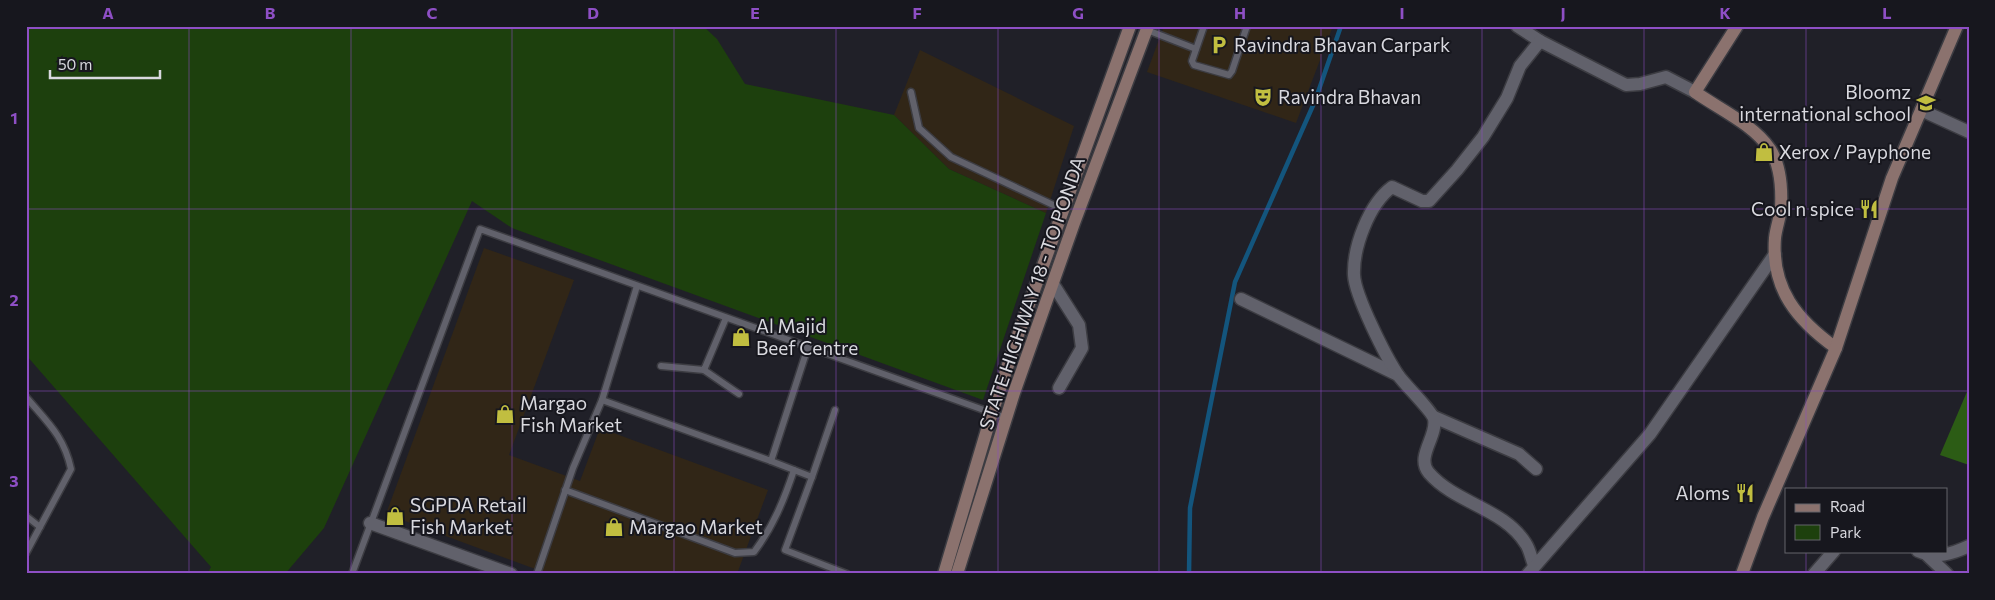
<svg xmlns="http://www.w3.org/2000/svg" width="1995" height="600" viewBox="0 0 1995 600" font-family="Commissioner,sans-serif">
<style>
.commercial{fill:#312617}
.green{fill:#1d400d}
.forest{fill:#2c5c15}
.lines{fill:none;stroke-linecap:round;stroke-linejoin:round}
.stream{stroke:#13557d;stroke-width:4.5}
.lane-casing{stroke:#3c3c42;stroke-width:9}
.street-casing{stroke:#3c3c42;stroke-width:15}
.secondary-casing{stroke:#3c3c42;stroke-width:15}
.lane{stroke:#61616b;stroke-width:6}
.street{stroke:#61616b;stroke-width:12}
.secondary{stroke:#8b726e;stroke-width:12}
.grid{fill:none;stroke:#8e4fc5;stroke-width:1;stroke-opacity:0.55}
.labels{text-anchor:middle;stroke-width:4;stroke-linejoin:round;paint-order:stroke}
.poi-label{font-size:19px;fill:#d9d9df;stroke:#17171e;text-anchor:start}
.street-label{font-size:19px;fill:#d9d9df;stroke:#17171e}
.neatline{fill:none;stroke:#8e4fc5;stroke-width:2}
.grid-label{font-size:16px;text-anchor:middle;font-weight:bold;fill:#8e4fc5}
</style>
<rect width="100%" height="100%" fill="#202028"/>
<!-- commercial -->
<g class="commercial">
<path d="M1164,26H1333L1296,123L1147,72Z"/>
<path d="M920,50L1074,126L1046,213L949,169L894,115Z"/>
<path d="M484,248L574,280L509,455L580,481L600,428L768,490L737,574H549L386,514Z"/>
</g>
<!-- green -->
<path class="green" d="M26,26H703L717,39L745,84L894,115L949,169L1046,213L983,400L512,228L472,201L324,528L285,574H207L211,567L26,355Z"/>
<!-- forest -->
<path class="forest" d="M1969,387V465L1940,455Z"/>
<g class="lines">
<!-- stream -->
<path class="stream" d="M1189,574L1190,508L1235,282L1315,101L1341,26"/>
<!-- lane casing -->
<g class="lane-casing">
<g id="lane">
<path d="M1204,26L1192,61L1194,65L1229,75L1232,71L1247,26"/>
<path d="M1147,30L1196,49"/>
<path d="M911,92L919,128L951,157L1064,210"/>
<path d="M661,366L704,370L726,318"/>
<path d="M704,370L739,394"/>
<path d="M26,397C47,422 64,436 71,469L26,553"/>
<path d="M602,400L771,461L808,347"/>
<path d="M771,461L812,477L835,410"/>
<path d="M812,477L785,550L847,574"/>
<path d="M565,490L735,553L754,552C773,527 784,500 794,470"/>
<path d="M26,516L40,527"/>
<path d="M352,574L480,229L1006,418"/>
<path d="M537,574L573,468L602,400L637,286"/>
</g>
</g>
<!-- street casing -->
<g class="street-casing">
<g id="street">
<path d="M1517,26L1540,41"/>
<path d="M1921,110L1969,132"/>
<path d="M1053,284L1079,325L1082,348L1059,388"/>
<path d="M1241,299L1398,375"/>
<path d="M1434,417L1519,454L1536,469"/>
<path d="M370,523L511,574"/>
<path d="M1918,551C1936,559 1952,554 1969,546"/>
<path d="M1928,556L1947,574"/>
<path d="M1534,565C1531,558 1530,550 1526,544C1504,508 1456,504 1429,473C1415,457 1438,436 1434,419C1432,411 1405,385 1398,375C1386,357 1355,296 1354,275C1353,247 1369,204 1392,187L1422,201H1429L1457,170L1483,137L1507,98L1520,66L1540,41L1626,85L1640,84L1666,77L1695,92"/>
<path d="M1528,574L1650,434L1775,254"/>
<path d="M1814,574L1834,551"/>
</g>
</g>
<!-- secondary casing -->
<g class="secondary-casing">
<g id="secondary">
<path d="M1737,26L1695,92C1719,109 1753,124 1770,149C1781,166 1782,188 1781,208C1780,218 1776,228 1775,238C1771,289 1797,320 1836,348"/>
<path d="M944,574L992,413L1020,329L1130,26"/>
<path d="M957,574L1014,393L1074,223L1148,26"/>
<path d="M1742,574L1763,517L1836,348L1892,178L1957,26"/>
</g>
</g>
<!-- lane -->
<use href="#lane" class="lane"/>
<!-- street -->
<use href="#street" class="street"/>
<!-- secondary -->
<use href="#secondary" class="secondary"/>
</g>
<!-- grid -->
<path class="grid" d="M189,26V574M351,26V574M512,26V574M674,26V574M836,26V574M998,26V574M1159,26V574M1321,26V574M1482,26V574M1644,26V574M1806,26V489M26,209H1969M26,391H1969M1806,551V574"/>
<!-- icons -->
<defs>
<g id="parking-bare" transform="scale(1.5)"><path d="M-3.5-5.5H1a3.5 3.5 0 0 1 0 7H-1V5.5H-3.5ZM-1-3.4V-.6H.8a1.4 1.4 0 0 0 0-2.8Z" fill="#c1be40" stroke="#17171e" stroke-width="2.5" paint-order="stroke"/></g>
<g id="theatre-bare" transform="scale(1.5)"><path d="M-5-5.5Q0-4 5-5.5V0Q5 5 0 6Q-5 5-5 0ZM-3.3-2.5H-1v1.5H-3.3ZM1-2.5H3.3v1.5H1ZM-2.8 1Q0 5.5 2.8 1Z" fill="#c1be40" stroke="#17171e" stroke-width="2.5" paint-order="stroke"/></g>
<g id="school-bare" transform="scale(1.5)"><path d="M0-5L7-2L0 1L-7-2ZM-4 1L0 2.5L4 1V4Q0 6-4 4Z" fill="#c1be40" stroke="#17171e" stroke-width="2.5" paint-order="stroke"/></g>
<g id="shop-bare" transform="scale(1.5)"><path d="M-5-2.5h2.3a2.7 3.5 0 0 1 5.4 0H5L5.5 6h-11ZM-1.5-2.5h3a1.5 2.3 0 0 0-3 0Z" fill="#c1be40" stroke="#17171e" stroke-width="2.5" paint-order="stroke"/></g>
<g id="restaurant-bare" transform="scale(1.5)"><path d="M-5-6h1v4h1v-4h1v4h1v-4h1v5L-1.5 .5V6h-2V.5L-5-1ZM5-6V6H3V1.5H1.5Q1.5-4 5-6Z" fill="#c1be40" stroke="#17171e" stroke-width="2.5" paint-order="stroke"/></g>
</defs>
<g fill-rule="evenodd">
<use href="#parking-bare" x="1219" y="45"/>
<use href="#theatre-bare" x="1263" y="97"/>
<use href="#school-bare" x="1926" y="103"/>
<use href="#shop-bare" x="1764" y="152"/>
<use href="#restaurant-bare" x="1869" y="209"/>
<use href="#shop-bare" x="741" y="337"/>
<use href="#shop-bare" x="505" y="414"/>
<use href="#restaurant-bare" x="1745" y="493"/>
<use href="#shop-bare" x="395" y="516"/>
<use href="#shop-bare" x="614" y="527"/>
</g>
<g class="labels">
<!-- poi labels -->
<g class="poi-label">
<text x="1234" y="52">Ravindra Bhavan Carpark</text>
<text x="1911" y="99" text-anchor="end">Bloomz<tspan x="1911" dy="22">international school</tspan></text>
<text x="1278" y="104">Ravindra Bhavan</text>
<text x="1779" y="159">Xerox / Payphone</text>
<text x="1854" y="216" text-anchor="end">Cool n spice</text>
<text x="756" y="333">Al Majid<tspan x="756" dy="22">Beef Centre</tspan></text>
<text x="520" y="410">Margao<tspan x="520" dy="22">Fish Market</tspan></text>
<text x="1730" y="500" text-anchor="end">Aloms</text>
<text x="410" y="512">SGPDA Retail<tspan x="410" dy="22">Fish Market</tspan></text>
<text x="629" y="534">Margao Market</text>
</g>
<!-- street labels -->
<g class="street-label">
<text transform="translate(1032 293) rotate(-71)" y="7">STATE HIGHWAY 18 - TO PONDA</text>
</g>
</g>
<!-- border -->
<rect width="1995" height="600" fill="none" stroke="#17171e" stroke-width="55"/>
<!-- legend -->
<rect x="1785" y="488" width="162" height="65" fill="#17171e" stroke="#65656b"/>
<rect x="1795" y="504" width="25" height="8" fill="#8b726e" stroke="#65656b"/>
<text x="1830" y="512" font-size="15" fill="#d9d9df">Road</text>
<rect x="1795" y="525" width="25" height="15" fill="#1d400d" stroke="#65656b"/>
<text x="1830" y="538" font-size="15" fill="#d9d9df">Park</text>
<!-- scale -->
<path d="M50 70v8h110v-8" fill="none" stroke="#d9d9df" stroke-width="2.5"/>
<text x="58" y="70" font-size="15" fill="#d9d9df" stroke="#17171e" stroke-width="4" paint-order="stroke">50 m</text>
<rect x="28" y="28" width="1940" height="544" class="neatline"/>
<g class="grid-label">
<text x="108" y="19">A</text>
<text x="270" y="19">B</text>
<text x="432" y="19">C</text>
<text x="593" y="19">D</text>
<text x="755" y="19">E</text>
<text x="917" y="19">F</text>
<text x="1078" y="19">G</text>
<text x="1240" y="19">H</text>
<text x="1402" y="19">I</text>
<text x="1563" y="19">J</text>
<text x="1725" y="19">K</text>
<text x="1887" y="19">L</text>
<text x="14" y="124">1</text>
<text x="14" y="306">2</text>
<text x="14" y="487">3</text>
</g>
</svg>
